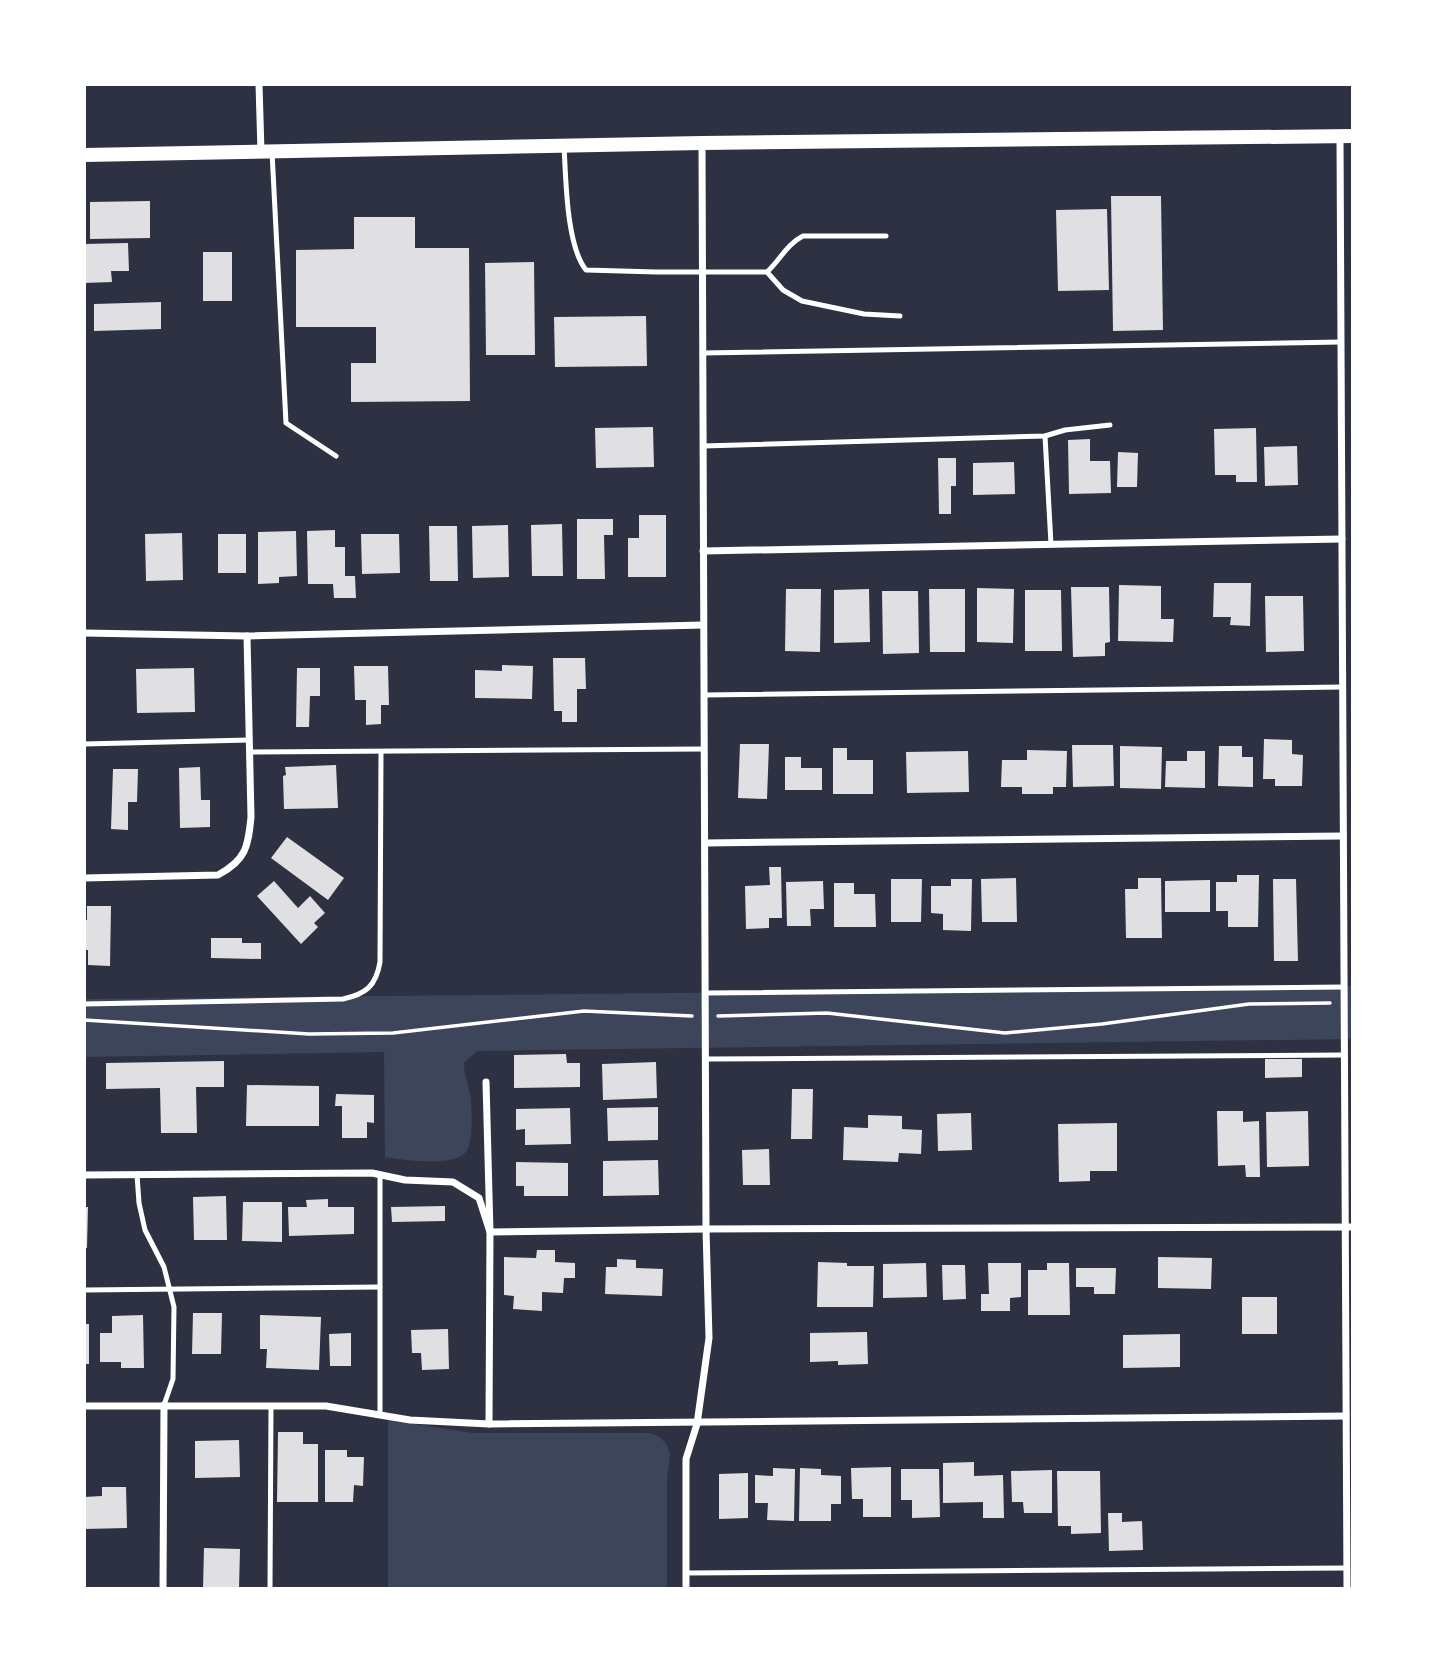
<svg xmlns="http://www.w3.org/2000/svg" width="1437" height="1673" viewBox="0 0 1437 1673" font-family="'Archivo Narrow',sans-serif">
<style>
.green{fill:#3c4559}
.building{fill:#e0e0e3}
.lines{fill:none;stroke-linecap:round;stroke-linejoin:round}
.path{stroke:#fff;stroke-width:3.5}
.service{stroke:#fff;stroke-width:5}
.minor{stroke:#fff;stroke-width:7}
.secondary{stroke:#fff;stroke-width:14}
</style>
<rect width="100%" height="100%" fill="#2d3142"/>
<!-- green -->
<g class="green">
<path d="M1353,986V1039L477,1051L464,1063C464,1076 468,1082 470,1094C472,1107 474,1144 465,1153C453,1167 402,1160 385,1157L384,1052L84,1057V999Z"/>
<path d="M388,1420L473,1433H651L660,1437L667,1445L670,1455L667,1480V1589H388Z"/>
</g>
<!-- building -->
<g class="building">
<path d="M1111,196H1161L1163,330L1113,331Z"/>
<path d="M150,201V238L90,239V202Z"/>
<path d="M1107,209L1109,290L1058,291L1056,210Z"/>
<path d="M354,217H415V248H469L470,401L351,402V363H376V327H296V250L354,249Z"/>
<path d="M128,243L129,271H111L112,282L84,283V244Z"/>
<rect x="203" y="252" width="29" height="49"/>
<path d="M534,262L535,355H486L485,263Z"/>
<path d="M161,302V329L94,331V304Z"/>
<path d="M646,316L647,366L555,367L554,317Z"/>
<path d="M653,427L654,467L596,468L595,428Z"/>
<path d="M1256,428L1257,482H1236V475H1215L1214,429Z"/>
<path d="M1090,439V461H1110L1111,493L1069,494L1068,440Z"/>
<path d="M1297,446L1298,485L1265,486L1264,447Z"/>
<path d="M1118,452L1138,453L1137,487H1117Z"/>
<path d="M938,458H956V486H951V514H939Z"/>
<path d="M1014,462L1015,494L973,495V463Z"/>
<path d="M639,515H666V577H628V538H639Z"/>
<path d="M577,519H613V535H604L605,579H577Z"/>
<path d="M562,524L563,576H532L531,525Z"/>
<path d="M508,525L509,577L473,578L472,526Z"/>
<path d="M429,526H457L458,581H430Z"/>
<path d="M335,530V547H345V576H355L356,598H334L333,584H308L307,531Z"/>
<path d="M296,531L297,576L279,577V583L258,584V532Z"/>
<path d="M182,533L183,580L146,581L145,534Z"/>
<rect x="218" y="534" width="28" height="39"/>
<path d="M361,534H399L400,573L362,574Z"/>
<path d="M1214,583H1251L1250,626L1230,625L1231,617H1213Z"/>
<path d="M1119,585L1161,586V619H1174L1173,642L1118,641Z"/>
<path d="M1071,587H1109L1110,642L1105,643V656L1073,657Z"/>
<path d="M977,588L1014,589L1013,643L977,642Z"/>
<path d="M786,589H821L820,652L785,651Z"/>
<path d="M869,589L870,642L834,643V590Z"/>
<path d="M929,589H965V652H930Z"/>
<path d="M1025,590H1061L1062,651H1025Z"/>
<path d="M882,591H918L919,653L883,654Z"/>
<path d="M1265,596H1303L1304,651L1266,652Z"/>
<path d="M553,658H585L586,689H577V722H562V711H554Z"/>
<path d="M502,665L533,666L532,699L475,698V670L502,671Z"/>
<path d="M354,666H388L389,705H381V724L366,725V700H355Z"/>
<path d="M194,668L195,712L137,713L136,669Z"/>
<path d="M297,668H320V696H310L309,727H296Z"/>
<path d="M1264,739L1292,740V754L1303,755L1302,786H1275V779H1263Z"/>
<path d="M740,744H769L767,799L738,798Z"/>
<path d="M1072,745H1113L1114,786L1073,787Z"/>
<path d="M1120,746L1162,747L1161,789L1120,788Z"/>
<path d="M1219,746H1242V757H1253V787L1218,786Z"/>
<path d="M833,748H847V760H873V794H833Z"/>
<path d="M1027,750L1067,751L1066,787H1053V794H1022V787H1001L1002,760H1027Z"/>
<path d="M968,751L969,792L907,793L906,752Z"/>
<path d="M1187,751H1205V788L1165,787L1166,761H1187Z"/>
<path d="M785,757H801V768H822V790H785Z"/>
<path d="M336,765L338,808L284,809L283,776L286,775L285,767Z"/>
<path d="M200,767L201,800H210V827L180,828L179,768Z"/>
<path d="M113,769H138L137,802H128V830L111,829Z"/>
<path d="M287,837L344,878L328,900L271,858Z"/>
<path d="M769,867H781L782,918H769V928L746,929L745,886L770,885Z"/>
<path d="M1237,875H1259L1258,927H1228V911H1216V882H1237Z"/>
<path d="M1016,878L1017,922H982L981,879Z"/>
<path d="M1138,878H1161L1162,938H1126L1125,889H1138Z"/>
<path d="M891,879H922L921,922H891Z"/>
<path d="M951,879H972L971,931L943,930V914L931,913V886H951Z"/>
<path d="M1273,879H1296L1298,961H1274Z"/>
<path d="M1210,880V912H1165V881Z"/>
<path d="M274,881L298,908L310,896L325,913L314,923L318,927L301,944L257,896Z"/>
<path d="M823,881L824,909H810L811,926H787L786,882Z"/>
<path d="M834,883H854V894H875L876,927H834Z"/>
<path d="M87,906H111L110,966L88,965V950H84V920H87Z"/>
<path d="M211,938H242V943H261V959L211,958Z"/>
<path d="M566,1054L567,1063H580V1087L514,1088V1055Z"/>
<path d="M1265,1059H1302V1077L1265,1078Z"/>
<path d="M224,1061V1087H196L197,1133H161L160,1088L106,1089V1063Z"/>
<path d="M656,1062L657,1098L603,1100L602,1064Z"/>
<path d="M247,1085L319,1086V1126H246Z"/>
<path d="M792,1089H813L812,1139H791Z"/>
<path d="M336,1094L374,1095V1123L367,1122V1138H342V1106H335Z"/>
<path d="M658,1107V1140L608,1141L607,1108Z"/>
<path d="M570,1108L571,1144L525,1145V1129L516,1130V1109Z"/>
<path d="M1217,1111H1243V1122L1259,1121L1260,1177H1246L1245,1165L1218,1166Z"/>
<path d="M1308,1111L1309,1166L1267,1167L1266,1112Z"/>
<path d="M971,1113L972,1150L938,1151L937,1114Z"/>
<path d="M868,1115L902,1116V1129L922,1130L921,1154L899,1153L898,1162L843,1160L844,1127L868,1128Z"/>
<path d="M1117,1123V1171H1090V1181L1059,1182L1058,1124Z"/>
<path d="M769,1149L770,1185H743L742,1150Z"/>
<path d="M658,1160L659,1195L603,1196V1161Z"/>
<path d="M516,1162L568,1163V1196H524V1186H516Z"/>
<path d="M226,1196L227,1240H194L193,1197Z"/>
<path d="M328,1199V1207H354V1234L289,1236L288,1207H307L306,1200Z"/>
<path d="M243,1202H282V1242L242,1241Z"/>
<path d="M445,1206V1221L392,1222L391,1207Z"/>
<path d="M84,1207H88L87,1248H84Z"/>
<path d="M537,1250H555V1262L575,1263V1278H564L563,1293L542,1292V1311L513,1309L514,1296L504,1295V1257L536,1258Z"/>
<path d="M1158,1257L1212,1258L1211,1289L1158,1288Z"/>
<path d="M617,1259L636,1260V1268L663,1269L662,1296L605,1294L606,1267H617Z"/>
<path d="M818,1262L847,1263V1266H874L873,1307H817Z"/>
<path d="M926,1263L927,1297L883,1298V1264Z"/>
<path d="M988,1263H1021V1297L1010,1298V1311H981V1294H989Z"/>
<path d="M1047,1263H1069L1070,1315H1028V1270H1047Z"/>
<path d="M942,1265H965L966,1299L943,1300Z"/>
<path d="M1076,1268H1116L1115,1294H1094V1287H1076Z"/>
<rect x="1242" y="1297" width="35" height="37"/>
<path d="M193,1313H222L221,1354H192Z"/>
<path d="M143,1315L144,1368H121V1362H100V1333H112V1316Z"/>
<path d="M260,1315L321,1317L319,1370L266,1368L267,1349H260Z"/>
<rect x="84" y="1324" width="5" height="40"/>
<path d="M448,1329L449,1369L422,1370L421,1353H412L411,1330Z"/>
<path d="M867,1332L868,1364L838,1365V1361L810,1362V1333Z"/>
<path d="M351,1333V1366H330L329,1334Z"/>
<path d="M1180,1334V1367L1123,1368V1335Z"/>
<path d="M278,1432H303V1444H318V1502H277Z"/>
<path d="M239,1440L240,1477L195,1478V1441Z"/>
<path d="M325,1450H347V1457H364L363,1486L354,1485L353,1502H325Z"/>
<path d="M974,1462V1476L1003,1475L1004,1518H983V1502L943,1503V1463Z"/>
<path d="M891,1467V1517H863V1499H852L851,1468Z"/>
<path d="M773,1468L795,1469L794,1521L767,1520L768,1503H755V1475L773,1476Z"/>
<path d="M800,1468L821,1469V1475L841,1476V1504H831V1521H799Z"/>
<path d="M901,1469H939L940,1517L912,1518V1500H901Z"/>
<path d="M1052,1470V1513H1024L1023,1502H1012L1011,1471Z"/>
<path d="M1057,1471H1100L1101,1533L1071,1534V1526H1058Z"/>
<path d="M748,1473V1518L719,1519V1474Z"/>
<path d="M102,1487H126L127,1528L84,1529V1497L102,1496Z"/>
<path d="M1108,1513H1122V1522L1142,1521L1143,1550L1109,1551Z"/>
<path d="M204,1548L240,1549L239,1589H203Z"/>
</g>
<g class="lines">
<!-- path -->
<g class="path">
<path d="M718,1016L827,1013L1005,1033L1102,1024L1249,1004L1330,1003"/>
<path d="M84,1020L309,1034L393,1033L584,1011L692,1016"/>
</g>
<!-- service -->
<g class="service">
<path d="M564,146C566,178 566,245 586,270L656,272H767C780,260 787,244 803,236H886"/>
<path d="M272,152L286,423L336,456"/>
<path d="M767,272L783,290L802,301L864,314L900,316"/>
<path d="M702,353L1341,342"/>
<path d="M1045,436L1051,544"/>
<path d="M703,446L1045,436L1065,430L1110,425"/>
<path d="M704,695L1342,687"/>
<path d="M84,744L249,740"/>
<path d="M250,752L704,749"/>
<path d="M705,993L1344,987"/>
<path d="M84,1004L343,999C366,994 376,986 380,962L381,752"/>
<path d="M705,1059L1344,1055"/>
<path d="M380,1174V1415"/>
<path d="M137,1175L139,1203L145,1230L164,1267L174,1307L173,1379L164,1405"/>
<path d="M84,1290L380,1287"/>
<path d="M686,1573L1347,1568"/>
<path d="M270,1589L271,1406"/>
</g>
<!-- minor -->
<g class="minor">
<path d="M259,84L261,152"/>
<path d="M1340,136L1347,1589"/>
<path d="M703,551L1342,539"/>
<path d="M84,633L247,636L703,625"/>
<path d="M705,843L1343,836"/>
<path d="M84,878L218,875C246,860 248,847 251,817L247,636"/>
<path d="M486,1082L490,1232L489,1424"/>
<path d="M84,1175L372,1173L405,1180L453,1182L479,1198L490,1232L706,1229L1353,1227"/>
<path d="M84,1406H326L410,1420L489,1424L1346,1416"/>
<path d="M163,1589L164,1405"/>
<path d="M686,1589V1459L697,1424L709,1338L706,1229L702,143"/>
</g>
<!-- secondary -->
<path class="secondary" d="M84,155L702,143L1353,136"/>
</g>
<!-- border -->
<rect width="1437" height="1673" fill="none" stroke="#ffffff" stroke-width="172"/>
</svg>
